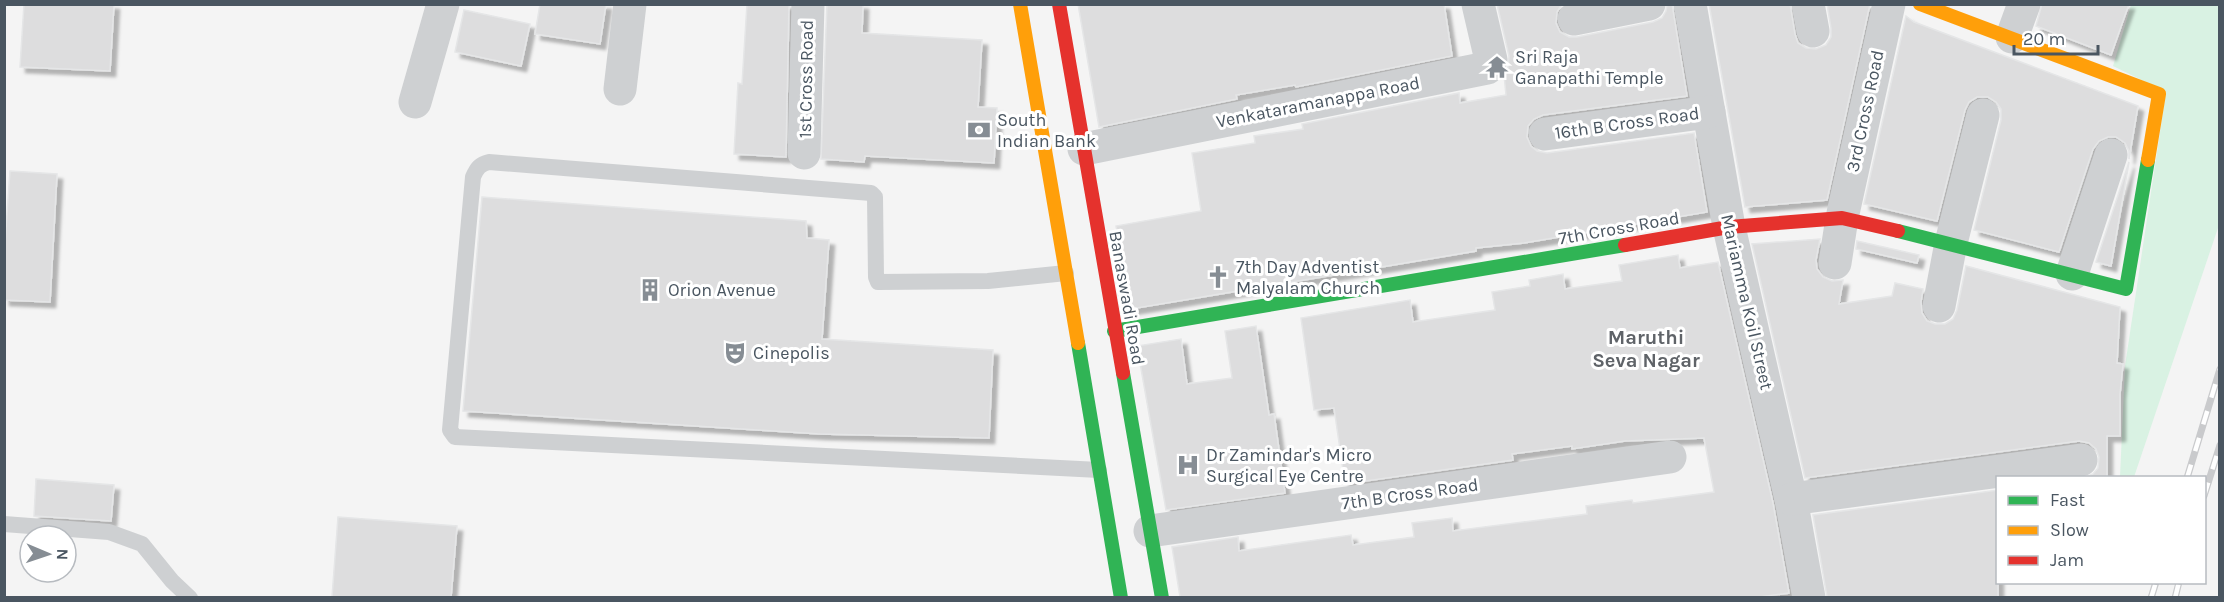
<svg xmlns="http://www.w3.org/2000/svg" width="2224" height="602" viewBox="0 0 2224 602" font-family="Karla,sans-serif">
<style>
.green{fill:#d9f2e3}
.building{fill:#ddddde;stroke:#e5e6e7;stroke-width:1.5;filter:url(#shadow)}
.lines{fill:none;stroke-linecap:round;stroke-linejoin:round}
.lane{stroke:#ced0d2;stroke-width:16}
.street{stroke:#ced0d2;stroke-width:33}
.fast{stroke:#30b455;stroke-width:14}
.slow{stroke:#ff9f0a;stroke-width:14}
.jam{stroke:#e5322d;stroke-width:14}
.rail-casing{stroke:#c9cacc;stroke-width:7}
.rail{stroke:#fff;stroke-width:4.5;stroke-dasharray:14;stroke-linecap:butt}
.labels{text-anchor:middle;stroke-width:6;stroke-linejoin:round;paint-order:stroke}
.poi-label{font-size:18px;fill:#4a5661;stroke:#fff;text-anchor:start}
.street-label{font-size:18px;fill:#4a5661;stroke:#fff}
.neighbourhood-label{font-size:20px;font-weight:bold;fill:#5f6368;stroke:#fff}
</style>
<defs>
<filter id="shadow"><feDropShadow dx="5.5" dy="5.5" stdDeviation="1.5" flood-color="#0004"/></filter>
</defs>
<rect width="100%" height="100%" fill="#f4f4f4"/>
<!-- green -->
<path class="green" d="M2131,5H2219V225L2134,477H2120L2125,366L2166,92L2113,66Z"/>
<!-- building -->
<g class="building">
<path d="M24,4H114L110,71L20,67Z"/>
<path d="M540,4H606L600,44L535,34Z"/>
<path d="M747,4H789L786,157L734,154L738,83L742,84Z"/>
<path d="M827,4H863L862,33L982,40L978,107L997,108L994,163L865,156L864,162L821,159Z"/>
<path d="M1078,4H1444L1452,56L1296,87L1295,85L1236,95L1237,99L1099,127Z"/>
<path d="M1497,4H1562L1557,12L1556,23L1560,32L1569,37H1577L1653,22L1662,18L1666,11L1667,4H1672L1687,96L1543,115L1534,119L1528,126L1527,137L1531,146L1537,151L1547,153L1694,133L1707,212L1524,243L1476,248V251L1131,309L1116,226L1201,211L1192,153L1255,143L1254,136L1303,129L1302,124L1459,93L1460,103L1506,95L1504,75L1508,68L1509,56Z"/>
<path d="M1709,4H1790L1795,34L1798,43L1806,48L1816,49L1826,45L1831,37V28L1827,4H1870L1827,200L1745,207Z"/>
<path d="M2042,4H2129L2111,55L2036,26Z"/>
<path d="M464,10L530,24L521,66L455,52Z"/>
<path d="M1906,16L1914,22L2138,106L2129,159V151L2125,143L2116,137H2108L2099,141L2093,149L2059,252L1974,230L2001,120V109L1996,102L1988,97H1977L1969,102L1965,110L1937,221L1864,204Z"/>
<path d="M2129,162L2111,266L2096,262Z"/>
<path d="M10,171L57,174L50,302L4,300V257Z"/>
<path d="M482,197L806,221L807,238L829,240L822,339L993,350L989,438L820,434L463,411Z"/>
<path d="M1820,239L1816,260L1817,269L1823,277L1832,281L1843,280L1839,304L1892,296L1895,283L1923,289L1921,302L1922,313L1927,321L1935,324H1945L1953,319L1957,310L1966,266L2120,307L2117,363L2123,364L2120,394V436H2107V477H2086L2093,474L2098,468L2099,457L2096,449L2089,443L2079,441L1805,478L1752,244Z"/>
<path d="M1857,241L1919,255L1917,263L1856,249Z"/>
<path d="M1678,255L1680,268L1718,262L1773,503L1789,593L1760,597H1180L1172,547L1238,537L1239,551L1351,535L1353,545L1414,537L1412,523L1452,518L1453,531L1587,514L1586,506L1632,500L1633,503L1714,492L1704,438L1625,441L1572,449V446L1512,454L1513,460L1345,484L1334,408L1314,410L1301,318L1410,300L1413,322L1495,310L1492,292L1530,286L1529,280L1563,274L1565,289L1622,281L1619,265Z"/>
<path d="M1256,326L1269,415L1274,414L1285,493L1166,510L1137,346L1181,339L1187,384L1232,378L1225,331Z"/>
<path d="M36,479L114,485L111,521L34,516Z"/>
<path d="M1998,490V597H1827L1813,515Z"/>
<path d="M338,517L457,526L451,597H332Z"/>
</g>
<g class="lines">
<!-- lane -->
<g class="lane">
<path d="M1066,273L988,281L878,282L876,277L875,197L871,193L489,162C480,164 477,168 473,177L450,430L455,437L1099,470"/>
<path d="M4,524L109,532L142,544L172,581L190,598"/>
</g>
<!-- street -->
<g class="street">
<path d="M1690,4L1729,227L1791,499L1809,598"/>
<path d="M1808,4L1813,31"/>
<path d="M1574,19L1649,4"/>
<path d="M2012,37L2024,4"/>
<path d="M620,89L630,4"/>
<path d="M415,102L443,4"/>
<path d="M1545,134L1709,112"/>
<path d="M1084,149L1487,68L1491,60L1478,4"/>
<path d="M804,153L808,4"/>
<path d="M1835,263L1842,218L1889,4"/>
<path d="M2072,274L2111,155"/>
<path d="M1939,306L1951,243L1983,115"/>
<path d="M1791,499L2081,460"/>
<path d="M1150,531L1670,457"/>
</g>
<!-- fast -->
<g class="fast">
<path d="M1898,231L2126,289L2148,160"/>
<path d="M1114,331L1625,245"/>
<path d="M1078,343L1121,598"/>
<path d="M1123,373L1162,598"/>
</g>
<!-- slow -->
<g class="slow">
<path d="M1020,4L1078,343"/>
<path d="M1920,4L2159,94L2148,160"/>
</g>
<!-- jam -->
<g class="jam">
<path d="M1059,4L1123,373"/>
<path d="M1625,245L1729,227L1842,218L1898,231"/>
</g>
<!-- rail casing -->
<g class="rail-casing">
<g id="rail">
<path d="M2187,478L2220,369"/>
<path d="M2204,496L2220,445"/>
<path d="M2151,598L2156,582"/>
<path d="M2175,598L2179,582"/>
</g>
</g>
<!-- rail -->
<use href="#rail" class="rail"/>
</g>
<!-- icons -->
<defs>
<g id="temple-bare" transform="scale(1.8)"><path d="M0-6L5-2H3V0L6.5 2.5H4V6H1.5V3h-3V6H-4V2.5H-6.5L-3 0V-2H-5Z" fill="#868d94" stroke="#fff" stroke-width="2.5" paint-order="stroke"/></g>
<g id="bank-bare" transform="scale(1.8)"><path d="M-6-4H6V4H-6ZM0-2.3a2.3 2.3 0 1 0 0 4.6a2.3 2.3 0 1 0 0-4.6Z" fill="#868d94" stroke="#fff" stroke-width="2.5" paint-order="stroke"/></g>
<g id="church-bare" transform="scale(1.8)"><path d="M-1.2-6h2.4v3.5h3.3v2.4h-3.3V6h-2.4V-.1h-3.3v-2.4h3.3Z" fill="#868d94" stroke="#fff" stroke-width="2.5" paint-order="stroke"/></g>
<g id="building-bare" transform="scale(1.8)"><path d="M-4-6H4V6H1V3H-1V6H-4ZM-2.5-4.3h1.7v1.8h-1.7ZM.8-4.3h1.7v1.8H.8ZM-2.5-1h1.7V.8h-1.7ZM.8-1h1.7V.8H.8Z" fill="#868d94" stroke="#fff" stroke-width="2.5" paint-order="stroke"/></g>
<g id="theatre-bare" transform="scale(1.8)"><path d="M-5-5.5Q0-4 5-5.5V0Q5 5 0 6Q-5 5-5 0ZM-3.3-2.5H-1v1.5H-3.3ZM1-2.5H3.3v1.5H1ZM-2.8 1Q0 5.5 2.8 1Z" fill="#868d94" stroke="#fff" stroke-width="2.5" paint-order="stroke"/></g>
<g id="hospital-bare" transform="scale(1.8)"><path d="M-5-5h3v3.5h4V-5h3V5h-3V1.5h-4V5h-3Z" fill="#868d94" stroke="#fff" stroke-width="2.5" paint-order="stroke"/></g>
</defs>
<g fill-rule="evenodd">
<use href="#temple-bare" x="1497" y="67"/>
<use href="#bank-bare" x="979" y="130"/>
<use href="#church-bare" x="1218" y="277"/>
<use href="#building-bare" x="650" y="290"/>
<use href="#theatre-bare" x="735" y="353"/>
<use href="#hospital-bare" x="1188" y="465"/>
</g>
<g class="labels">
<!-- poi labels -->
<g class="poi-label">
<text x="1515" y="63">Sri Raja<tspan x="1515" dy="21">Ganapathi Temple</tspan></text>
<text x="997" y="126">South<tspan x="997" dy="21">Indian Bank</tspan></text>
<text x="1236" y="273">7th Day Adventist<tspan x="1236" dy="21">Malyalam Church</tspan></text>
<text x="668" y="296">Orion Avenue</text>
<text x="753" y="359">Cinepolis</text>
<text x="1206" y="461">Dr Zamindar's Micro<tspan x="1206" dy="21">Surgical Eye Centre</tspan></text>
</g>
<!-- street labels -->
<g class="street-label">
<text transform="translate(806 79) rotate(-89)" y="6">1st Cross Road</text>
<text transform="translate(1318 102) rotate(-11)" y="6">Venkataramanappa Road</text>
<text transform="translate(1865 111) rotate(-78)" y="6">3rd Cross Road</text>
<text transform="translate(1627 123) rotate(-8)" y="6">16th B Cross Road</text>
<text transform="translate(1619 228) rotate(-10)" y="6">7th Cross Road</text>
<text transform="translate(1127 298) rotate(80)" y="6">Banaswadi Road</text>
<text transform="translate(1747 302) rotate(77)" y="6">Mariamma Koil Street</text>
<text transform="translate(1410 494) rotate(-8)" y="6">7th B Cross Road</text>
</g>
<!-- neighbourhood labels -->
<g class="neighbourhood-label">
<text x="1646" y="344">Maruthi<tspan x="1646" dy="23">Seva Nagar</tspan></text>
</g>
</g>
<!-- border -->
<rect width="2224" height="602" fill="none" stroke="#4a5661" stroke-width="12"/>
<!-- legend -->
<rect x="1996" y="476" width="210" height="108" fill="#ffffff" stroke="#b7bbc0" stroke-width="1.5"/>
<rect x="2008" y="496" width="30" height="9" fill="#30b455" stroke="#b7bbc0" stroke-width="1.5"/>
<text x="2050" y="506" font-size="18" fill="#4a5661">Fast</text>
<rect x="2008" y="526" width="30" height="9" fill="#ff9f0a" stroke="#b7bbc0" stroke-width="1.5"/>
<text x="2050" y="536" font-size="18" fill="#4a5661">Slow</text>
<rect x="2008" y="556" width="30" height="9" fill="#e5322d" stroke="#b7bbc0" stroke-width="1.5"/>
<text x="2050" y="566" font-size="18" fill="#4a5661">Jam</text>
<!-- north arrow -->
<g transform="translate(48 554) rotate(92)"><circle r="28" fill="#ffffff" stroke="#b7bbc0" stroke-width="1.5"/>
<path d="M0-4.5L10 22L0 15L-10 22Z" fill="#868d94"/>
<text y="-9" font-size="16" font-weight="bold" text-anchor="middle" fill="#4a5661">N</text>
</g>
<!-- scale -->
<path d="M2014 45v9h84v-9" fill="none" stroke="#4a5661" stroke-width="3"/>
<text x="2023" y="45" font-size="18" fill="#4a5661" stroke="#ffffff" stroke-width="4.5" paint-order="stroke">20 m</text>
</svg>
